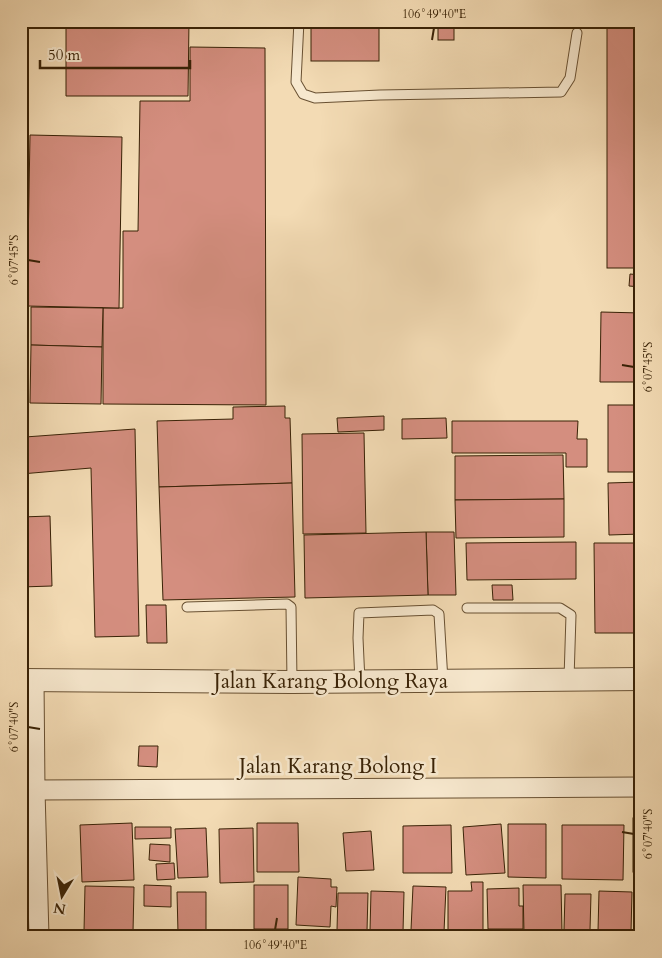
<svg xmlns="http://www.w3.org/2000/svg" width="662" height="958" viewBox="0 0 662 958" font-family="Cardo,serif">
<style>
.building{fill:#d48e7f;stroke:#392206}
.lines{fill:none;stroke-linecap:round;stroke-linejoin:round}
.service-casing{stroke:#685032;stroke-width:11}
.minor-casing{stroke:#685032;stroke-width:21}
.tertiary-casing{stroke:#685032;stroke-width:24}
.service{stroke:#f7e8ce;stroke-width:9}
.minor{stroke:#f7e8ce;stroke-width:19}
.tertiary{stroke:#f7e8ce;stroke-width:22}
.ticks{fill:none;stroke:#392206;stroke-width:2}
.labels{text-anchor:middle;stroke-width:5;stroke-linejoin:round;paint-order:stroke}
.street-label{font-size:21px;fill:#392206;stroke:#f7e8ce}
.neatline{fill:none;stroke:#392206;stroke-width:2}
.ticks-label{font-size:12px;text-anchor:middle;fill:#392206}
</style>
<rect width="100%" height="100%" fill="#f3dbb4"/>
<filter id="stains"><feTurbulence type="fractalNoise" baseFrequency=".004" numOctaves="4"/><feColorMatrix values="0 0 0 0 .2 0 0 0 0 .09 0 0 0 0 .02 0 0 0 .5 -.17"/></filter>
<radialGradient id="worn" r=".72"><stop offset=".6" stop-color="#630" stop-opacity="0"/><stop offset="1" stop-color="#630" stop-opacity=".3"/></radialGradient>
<!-- building -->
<g class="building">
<path d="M66,21H189L188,96H66Z"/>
<rect x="311" y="21" width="68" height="40"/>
<rect x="438" y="21" width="16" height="19"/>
<rect x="607" y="21" width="34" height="247"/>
<path d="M190,47L265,48L266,405L103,404V308H123V231H138L140,101H190Z"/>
<path d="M30,135L122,137L119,308L27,306Z"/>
<path d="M630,274L641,275V287L629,286Z"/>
<path d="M31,307L103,308L102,347L31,345Z"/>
<path d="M601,312L641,313V382H600Z"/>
<path d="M31,345L102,347L101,404L30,403Z"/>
<rect x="608" y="405" width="33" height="67"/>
<path d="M285,406V418H290L292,483L159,487L157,421L233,419V407Z"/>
<path d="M384,416V430L338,432L337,418Z"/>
<path d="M446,418L447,438L402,439V419Z"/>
<path d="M452,421H578L577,439H587V467H566V453H452Z"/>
<path d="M135,429L139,636L95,637L91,468L21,474V455L25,437Z"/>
<path d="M364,433L366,533L303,534L302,434Z"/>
<path d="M563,455L564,499L455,500V456Z"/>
<path d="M641,482V534L609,535L608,483Z"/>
<path d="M292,483L295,597L163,600L159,487Z"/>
<path d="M564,499V537L456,538L455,500Z"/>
<path d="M50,516L52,586L21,587V517Z"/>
<path d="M426,532H454L456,595H428Z"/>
<path d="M426,532L428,595L305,598L304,535Z"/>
<path d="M576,542V579L467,580L466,543Z"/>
<path d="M594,543H641V633H595Z"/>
<path d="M492,585H512L513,600H493Z"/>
<path d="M146,605H166L167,643H147Z"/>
<path d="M139,746H158L157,767L138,766Z"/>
<rect x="633" y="818" width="8" height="54"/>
<path d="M132,823L134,880L82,882L80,825Z"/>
<path d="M257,823H298L299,872H257Z"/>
<path d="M501,824L505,873L466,875L463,827Z"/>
<path d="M508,824H546V878L508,877Z"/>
<path d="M451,825L452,873H403V826Z"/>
<path d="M562,825H624L623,880L562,879Z"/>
<path d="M135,827H171V838L135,839Z"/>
<path d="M206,828L208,877L178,878L175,829Z"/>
<path d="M253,828L254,882L220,883L219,829Z"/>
<path d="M371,831L374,870L346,871L343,833Z"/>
<path d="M150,844L170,845V862L149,860Z"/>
<path d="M174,863L175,879L157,880L156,864Z"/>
<path d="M298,877L331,879V887H337L336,907L331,906L330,927L296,925Z"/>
<path d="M471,882H483V932H448V891H472Z"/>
<path d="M144,885L171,886V907L144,906Z"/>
<rect x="254" y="885" width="34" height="44"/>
<path d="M523,885H561L562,933H524Z"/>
<path d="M85,886L134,887L133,932L84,931Z"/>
<path d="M413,886L446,887L444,932L411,930Z"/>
<path d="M640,887H641V925Z"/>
<path d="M519,888V906H523V929H488L487,889Z"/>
<path d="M371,891L404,892L403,932L370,931Z"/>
<path d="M599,891L632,892L631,932L598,931Z"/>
<path d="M177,892H206V933H178Z"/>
<path d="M338,893H368L367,931L337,930Z"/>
<path d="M565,894H591L590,930H564Z"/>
</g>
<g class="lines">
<!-- service casing -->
<g class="service-casing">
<g id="service">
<path d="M299,21L296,82L303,94L315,98L380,95L561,92L570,78L577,33"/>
<path d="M187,607L287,604L291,607L292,682"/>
<path d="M467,608H560L571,615L569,679"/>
<path d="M360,682L358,638L359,613L433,610L439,614L443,681"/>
</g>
</g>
<!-- minor casing -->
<g class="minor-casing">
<g id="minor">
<path d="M34,680L35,790L39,937"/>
<path d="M35,790L641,787"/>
</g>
</g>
<!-- tertiary casing -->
<g class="tertiary-casing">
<path id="tertiary" d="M21,680L292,682L641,679"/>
</g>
<!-- service -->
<use href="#service" class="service"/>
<!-- minor -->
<use href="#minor" class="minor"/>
<!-- tertiary -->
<use href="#tertiary" class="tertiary"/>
</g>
<!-- ticks -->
<path class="ticks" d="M432,40L434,28M28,260L40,262M622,365L634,367M28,727L40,729M622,832L634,834M275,930L277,918"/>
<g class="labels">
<!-- street labels -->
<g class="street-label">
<text x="331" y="688">Jalan Karang Bolong Raya</text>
<text x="338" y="773">Jalan Karang Bolong I</text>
</g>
</g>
<!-- margin -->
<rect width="662" height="958" fill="none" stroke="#f3dbb4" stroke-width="55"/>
<!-- north arrow -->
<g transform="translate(62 896) rotate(190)" stroke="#f7e8ce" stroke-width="4" paint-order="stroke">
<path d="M0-4L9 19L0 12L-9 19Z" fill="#392206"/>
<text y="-8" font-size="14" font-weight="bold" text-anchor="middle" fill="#392206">N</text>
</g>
<!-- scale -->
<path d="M40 60v8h150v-8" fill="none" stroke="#392206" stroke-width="2.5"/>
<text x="48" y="60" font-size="15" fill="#392206" stroke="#f7e8ce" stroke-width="4" paint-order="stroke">50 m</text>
<rect x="28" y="28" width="606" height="902" class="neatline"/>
<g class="ticks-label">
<text x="434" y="18">106°49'40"E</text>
<text transform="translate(14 260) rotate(-90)" y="4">6°07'45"S</text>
<text transform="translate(648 367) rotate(-90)" y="4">6°07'45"S</text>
<text transform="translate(14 727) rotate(-90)" y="4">6°07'40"S</text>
<text transform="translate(648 834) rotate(-90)" y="4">6°07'40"S</text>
<text x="275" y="949">106°49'40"E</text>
</g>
<rect width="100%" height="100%" filter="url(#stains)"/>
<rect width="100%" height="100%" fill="url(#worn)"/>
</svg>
